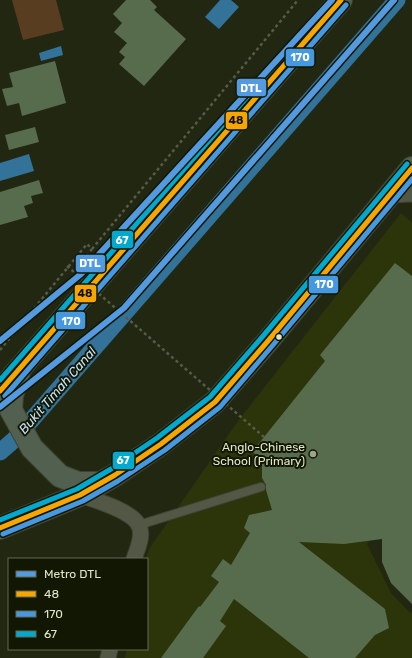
<svg xmlns="http://www.w3.org/2000/svg" width="412" height="658" viewBox="0 0 412 658" font-family="Rubik,sans-serif">
<style>
.built{fill:#2c3509}
.green{fill:#583d20}
.water{fill:#337299}
.lines{fill:none;stroke-linecap:round;stroke-linejoin:round}
.canal{stroke:#337299;stroke-width:17}
.building{fill:#576b4d}
.lane-casing{stroke:#3e4332;stroke-width:10}
.street-casing{stroke:#3e4332;stroke-width:17}
.highway-casing{stroke:#3e4332;stroke-width:24}
.path{stroke:#565a49;stroke-width:2.5;stroke-dasharray:3 3;stroke-linecap:butt}
.lane{stroke:#535846;stroke-width:8}
.street{stroke:#535846;stroke-width:15}
.highway{stroke:#52604f;stroke-width:22}
.path-bridge{stroke:#565a49;stroke-width:2.5;stroke-dasharray:3 3;stroke-linecap:butt}
.bus-1-casing{stroke:#121703;stroke-width:8}
.bus-2-casing{stroke:#121703;stroke-width:8}
.bus-3-casing{stroke:#121703;stroke-width:8}
.bus-1{stroke:#f7a600;stroke-width:5}
.bus-2{stroke:#4699e1;stroke-width:5}
.bus-3{stroke:#00a9ce;stroke-width:5}
.metro-1-casing{stroke:#121703;stroke-width:9}
.metro-1{stroke:#549ae0;stroke-width:6}
.bus-dot{fill:#dee7cb;stroke:#121703;stroke-width:1.5}
.poi-dot{fill:#9ca48a;stroke:#121703;stroke-width:1.5}
.labels{text-anchor:middle;stroke-width:4;stroke-linejoin:round;paint-order:stroke}
.poi-label{font-size:12px;fill:#dee7cb;stroke:#121703;text-anchor:end}
.water-label{font-size:13px;font-style:italic;fill:#c8e2f6;stroke:#121703}
.line-badge{stroke:#121703;stroke-width:1.5}
.badge-label{font-size:11px;text-anchor:middle;font-weight:bold;fill:#fff}
.pale-badge-label{font-size:11px;text-anchor:middle;font-weight:bold;fill:#111}
</style>
<rect width="100%" height="100%" fill="#222712"/>
<!-- built -->
<path class="built" d="M401,213L412,223V488L367,544L391,593L409,612L412,613V658H125L127,649H147L146,559L149,549L238,421Z"/>
<!-- green -->
<path class="green" d="M12,0H56L64,30L23,40Z"/>
<!-- water -->
<g class="water">
<path d="M220,0H231L239,7L219,29L205,17Z"/>
<path d="M61,46L63,55L41,61L39,53Z"/>
<path d="M29,154L34,171L0,181V163Z"/>
</g>
<g class="lines">
<!-- canal -->
<path class="canal" d="M0,452L15,439L397,0"/>
</g>
<!-- building -->
<g class="building">
<path d="M126,0H150L157,7L154,10L186,39L144,86L119,64L125,57L119,52L127,43L114,32L122,23L113,14Z"/>
<path d="M55,61L66,103L22,116L19,103L7,106L2,89L13,87L9,73Z"/>
<path d="M35,127L39,142L9,150L5,135Z"/>
<path d="M39,180L43,193L31,196L33,203L24,206L28,217L0,225V192Z"/>
<path d="M395,263L412,276V604L391,583L382,562V539L344,544L299,542L385,609L389,628L375,635L355,658H309L234,599L220,621L226,626L203,658H161L199,606L200,607L219,582L211,576L223,559L231,565L250,533L244,528L249,515L272,510L266,490V485L262,478V458L252,452L325,361L320,355Z"/>
</g>
<g class="lines">
<!-- lane casing -->
<g class="lane-casing">
<path id="lane" d="M139,525L261,487"/>
</g>
<!-- street casing -->
<g class="street-casing">
<g id="street">
<path d="M389,195L412,194"/>
<path d="M80,495C95,500 133,511 139,526C144,536 137,549 134,559"/>
<path d="M108,658L110,649"/>
</g>
</g>
<!-- highway casing -->
<g class="highway-casing">
<g id="highway">
<path d="M19,372L12,396L11,410L32,448L60,476L78,483H100"/>
<path d="M0,391L341,0"/>
<path d="M0,528L80,495L115,475L161,444L215,402L268,341L412,168"/>
</g>
</g>
<!-- path -->
<g class="path">
<path d="M92,249L298,0"/>
<path d="M0,350L87,244L92,249L76,268L79,271"/>
</g>
<!-- lane -->
<use href="#lane" class="lane"/>
<!-- street -->
<use href="#street" class="street"/>
<!-- highway -->
<use href="#highway" class="highway"/>
<!-- path-bridge -->
<path class="path-bridge" d="M67,266L264,437"/>
<!-- bus-1 casing -->
<g class="bus-1-casing">
<g id="bus-1">
<path d="M0,391L341,0"/>
<path d="M0,528L80,495L115,475L161,444L215,402L268,341L412,168"/>
</g>
</g>
<!-- bus-2 casing -->
<g class="bus-2-casing">
<g id="bus-2">
<path d="M5,396L346,5"/>
<path d="M3,534L83,501L118,481L165,450L220,407L273,345L412,179"/>
</g>
</g>
<!-- bus-3 casing -->
<g class="bus-3-casing">
<g id="bus-3">
<path d="M0,380L332,0"/>
<path d="M0,520L77,489L111,469L157,438L210,397L263,336L407,164"/>
</g>
</g>
<!-- bus-1 -->
<use href="#bus-1" class="bus-1"/>
<!-- bus-2 -->
<use href="#bus-2" class="bus-2"/>
<!-- bus-3 -->
<use href="#bus-3" class="bus-3"/>
<!-- metro-1 casing -->
<g class="metro-1-casing">
<g id="metro-1">
<path d="M0,341L81,274L332,0"/>
<path d="M0,407L124,308L394,0"/>
</g>
</g>
<!-- metro-1 -->
<use href="#metro-1" class="metro-1"/>
</g>
<!-- markers -->
<circle class="bus-dot" cx="279" cy="337" r="3.5"/>
<circle class="poi-dot" cx="313" cy="454" r="4"/>
<g class="labels">
<!-- poi labels -->
<g class="poi-label">
<text x="305" y="451">Anglo-Chinese<tspan x="305" dy="14">School (Primary)</tspan></text>
</g>
<!-- water labels -->
<g class="water-label">
<text transform="translate(57 390) rotate(-49)" y="5">Bukit Timah Canal</text>
</g>
</g>
<g class="line-badge">
<rect x="285" y="48" width="30" height="19" rx="4" fill="#4699e1"/>
<rect x="236" y="78" width="31" height="19" rx="4" fill="#549ae0"/>
<rect x="225" y="111" width="23" height="19" rx="4" fill="#f7a600"/>
<rect x="111" y="230" width="23" height="19" rx="4" fill="#00a9ce"/>
<rect x="75" y="254" width="31" height="19" rx="4" fill="#549ae0"/>
<rect x="308" y="275" width="31" height="19" rx="4" fill="#4699e1"/>
<rect x="74" y="284" width="23" height="19" rx="4" fill="#f7a600"/>
<rect x="55" y="311" width="31" height="19" rx="4" fill="#4699e1"/>
<rect x="112" y="451" width="23" height="19" rx="4" fill="#00a9ce"/>
</g>
<g class="badge-label">
<text x="300" y="61">170</text>
<text x="251" y="92">DTL</text>
<text x="122" y="244">67</text>
<text x="90" y="267">DTL</text>
<text x="324" y="288">170</text>
<text x="71" y="325">170</text>
<text x="123" y="464">67</text>
</g>
<g class="pale-badge-label">
<text x="236" y="124">48</text>
<text x="85" y="297">48</text>
</g>
<!-- legend -->
<rect x="8" y="558" width="140" height="92" fill="#121703" stroke="#646a53"/>
<rect x="16" y="571" width="20" height="6" fill="#549ae0" stroke="#646a53"/>
<text x="44" y="578" font-size="12" fill="#dee7cb">Metro DTL</text>
<rect x="16" y="591" width="20" height="6" fill="#f7a600" stroke="#646a53"/>
<text x="44" y="598" font-size="12" fill="#dee7cb">48</text>
<rect x="16" y="611" width="20" height="6" fill="#4699e1" stroke="#646a53"/>
<text x="44" y="618" font-size="12" fill="#dee7cb">170</text>
<rect x="16" y="631" width="20" height="6" fill="#00a9ce" stroke="#646a53"/>
<text x="44" y="638" font-size="12" fill="#dee7cb">67</text>
</svg>
